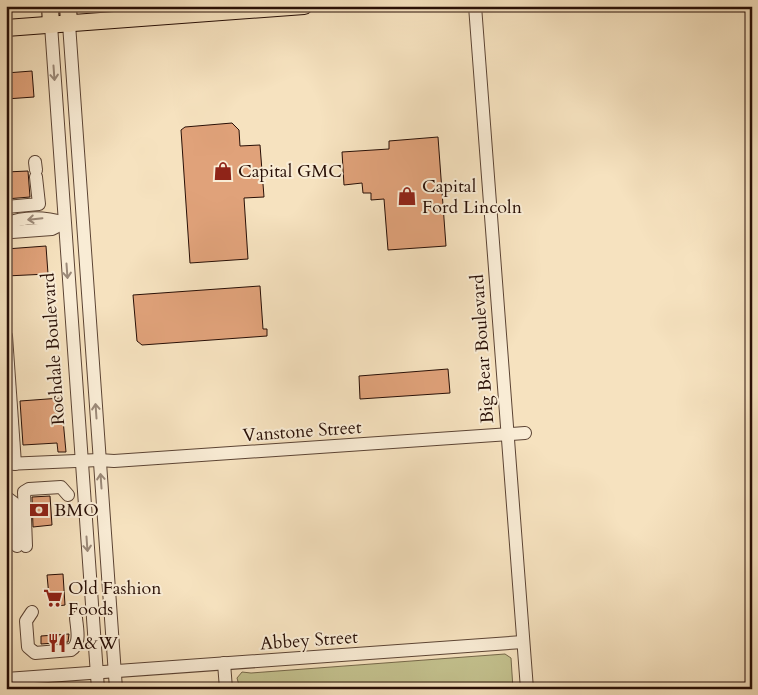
<svg xmlns="http://www.w3.org/2000/svg" width="758" height="695" viewBox="0 0 758 695" font-family="Cardo,serif">
<style>
.green{fill:#c3c18e;stroke:#76684a}
.building{fill:#e0a27a;stroke:#280f06}
.lines{fill:none;stroke-linecap:round;stroke-linejoin:round}
.minor-casing{stroke:#5c4434;stroke-width:14}
.major-casing{stroke:#280f06;stroke-width:18}
.minor{stroke:#f9ecd5;stroke-width:12}
.major{stroke:#f6e2bf;stroke-width:16}
.oneway{stroke:#9b8978}
.labels{text-anchor:middle;stroke-width:4;stroke-linejoin:round;paint-order:stroke}
.poi-label{font-size:18px;fill:#280f06;stroke:#f9ecd5;text-anchor:start}
.street-label{font-size:18px;fill:#280f06;stroke:#f9ecd5}
</style>
<rect width="100%" height="100%" fill="#f6e2bf"/>
<filter id="stains"><feTurbulence type="fractalNoise" baseFrequency=".004" numOctaves="4"/><feColorMatrix values="0 0 0 0 .2 0 0 0 0 .09 0 0 0 0 .02 0 0 0 .5 -.17"/></filter>
<radialGradient id="worn" r=".72"><stop offset=".6" stop-color="#630" stop-opacity="0"/><stop offset="1" stop-color="#630" stop-opacity=".3"/></radialGradient>
<!-- green -->
<path class="green" d="M505,654L511,658L513,689H240L237,678L242,672L251,673Z"/>
<!-- building -->
<g class="building">
<path d="M32,71L34,97L6,99V73Z"/>
<path d="M232,123L239,130L240,146L260,145L264,197L244,198L248,259L190,263L181,130L185,127Z"/>
<path d="M438,137L446,246L388,250L384,199L371,200V193H363L362,183L344,185L342,152L389,149V141Z"/>
<path d="M28,171L30,197L6,199V172Z"/>
<path d="M46,246L48,274L6,276V249Z"/>
<path d="M260,286L263,329H267V336L142,345L137,341L133,295Z"/>
<path d="M448,369L450,393L360,399L359,376Z"/>
<path d="M61,398L66,452H58L57,443L23,445L20,401Z"/>
<path d="M50,496L52,525L33,527L32,497Z"/>
<path d="M63,574L65,605L50,607L47,575Z"/>
<path d="M69,634L68,642L41,644V636Z"/>
</g>
<g class="lines">
<!-- minor casing -->
<g class="minor-casing">
<g id="minor">
<path d="M475,6L527,689"/>
<path d="M69,24L116,689"/>
<path d="M51,25L98,689"/>
<path d="M35,162L36,170"/>
<path d="M6,207L39,204L36,177"/>
<path d="M6,224C24,216 46,217 64,223"/>
<path d="M6,229L12,232L52,229L64,223"/>
<path d="M6,336L15,464"/>
<path d="M6,464L99,460L114,461L525,433"/>
<path d="M6,497L14,503L17,546"/>
<path d="M26,546L24,492L29,489L61,487L68,495"/>
<path d="M32,612L26,621L28,647L35,653L71,650C81,644 77,629 76,618"/>
<path d="M224,663L226,689"/>
<path d="M6,679L523,642"/>
</g>
</g>
<!-- major casing -->
<g class="major-casing">
<g id="major">
<path d="M50,6L51,25"/>
<path d="M68,6L69,24"/>
<path d="M6,28L304,6"/>
</g>
</g>
<!-- minor -->
<use href="#minor" class="minor"/>
<!-- major -->
<use href="#major" class="major"/>
</g>
<!-- one-way arrows -->
<defs><path id="oneway-shaft" d="M-6 0H5M1.5-3L5.5 0L1.5 3" fill="none" stroke-width="1.6" stroke-linecap="round" stroke-linejoin="round" transform="scale(1.25)"/></defs>
<g class="oneway">
<use href="#oneway-shaft" transform="translate(54 73) rotate(86)"/>
<use href="#oneway-shaft" transform="translate(35 219) rotate(174)"/>
<use href="#oneway-shaft" transform="translate(67 271) rotate(86)"/>
<use href="#oneway-shaft" transform="translate(96 411) rotate(-94)"/>
<use href="#oneway-shaft" transform="translate(101 481) rotate(-94)"/>
<use href="#oneway-shaft" transform="translate(87 544) rotate(86)"/>
</g>
<!-- icons -->
<defs>
<g id="shop-bare" transform="scale(1.5)"><path d="M-5-2.5h2.3a2.7 3.5 0 0 1 5.4 0H5L5.5 6h-11ZM-1.5-2.5h3a1.5 2.3 0 0 0-3 0Z" fill="#8f2418" stroke="#f9ecd5" stroke-width="2.5" paint-order="stroke"/></g>
<g id="bank-bare" transform="scale(1.5)"><path d="M-6-4H6V4H-6ZM0-2.3a2.3 2.3 0 1 0 0 4.6a2.3 2.3 0 1 0 0-4.6Z" fill="#8f2418" stroke="#f9ecd5" stroke-width="2.5" paint-order="stroke"/></g>
<g id="supermarket-bare" transform="scale(1.5)"><path d="M-6-5.5h2.5l.6 2H6L4.5 2H-2.5L-4.4-4H-6ZM-1.5 3.2a1.3 1.3 0 1 0 .1 0ZM3 3.2a1.3 1.3 0 1 0 .1 0Z" fill="#8f2418" stroke="#f9ecd5" stroke-width="2.5" paint-order="stroke"/></g>
<g id="restaurant-bare" transform="scale(1.5)"><path d="M-5-6h1v4h1v-4h1v4h1v-4h1v5L-1.5 .5V6h-2V.5L-5-1ZM5-6V6H3V1.5H1.5Q1.5-4 5-6Z" fill="#8f2418" stroke="#f9ecd5" stroke-width="2.5" paint-order="stroke"/></g>
</defs>
<g fill-rule="evenodd">
<use href="#shop-bare" x="223" y="171"/>
<use href="#shop-bare" x="407" y="196"/>
<use href="#bank-bare" x="39" y="510"/>
<use href="#supermarket-bare" x="53" y="598"/>
<use href="#restaurant-bare" x="57" y="643"/>
</g>
<g class="labels">
<!-- poi labels -->
<g class="poi-label">
<text x="238" y="177">Capital GMC</text>
<text x="422" y="192">Capital<tspan x="422" dy="21">Ford Lincoln</tspan></text>
<text x="54" y="516">BMO</text>
<text x="68" y="594">Old Fashion<tspan x="68" dy="21">Foods</tspan></text>
<text x="72" y="649">A&amp;W</text>
</g>
<!-- street labels -->
<g class="street-label">
<text transform="translate(53 349) rotate(-94)" y="6">Rochdale Boulevard</text>
<text transform="translate(482 349) rotate(-94)" y="6">Big Bear Boulevard</text>
<text transform="translate(302 431) rotate(-4)" y="6">Vanstone Street</text>
<text transform="translate(309 640) rotate(-4)" y="6">Abbey Street</text>
</g>
</g>
<!-- margin -->
<rect width="758" height="695" fill="none" stroke="#f6e2bf" stroke-width="25"/>
<rect x="8" y="8" width="743" height="680" fill="none" stroke="#280f06" stroke-width="2.5"/>
<rect x="12" y="12" width="733" height="670" fill="none" stroke="#280f06"/>
<rect width="100%" height="100%" filter="url(#stains)"/>
<rect width="100%" height="100%" fill="url(#worn)"/>
</svg>
